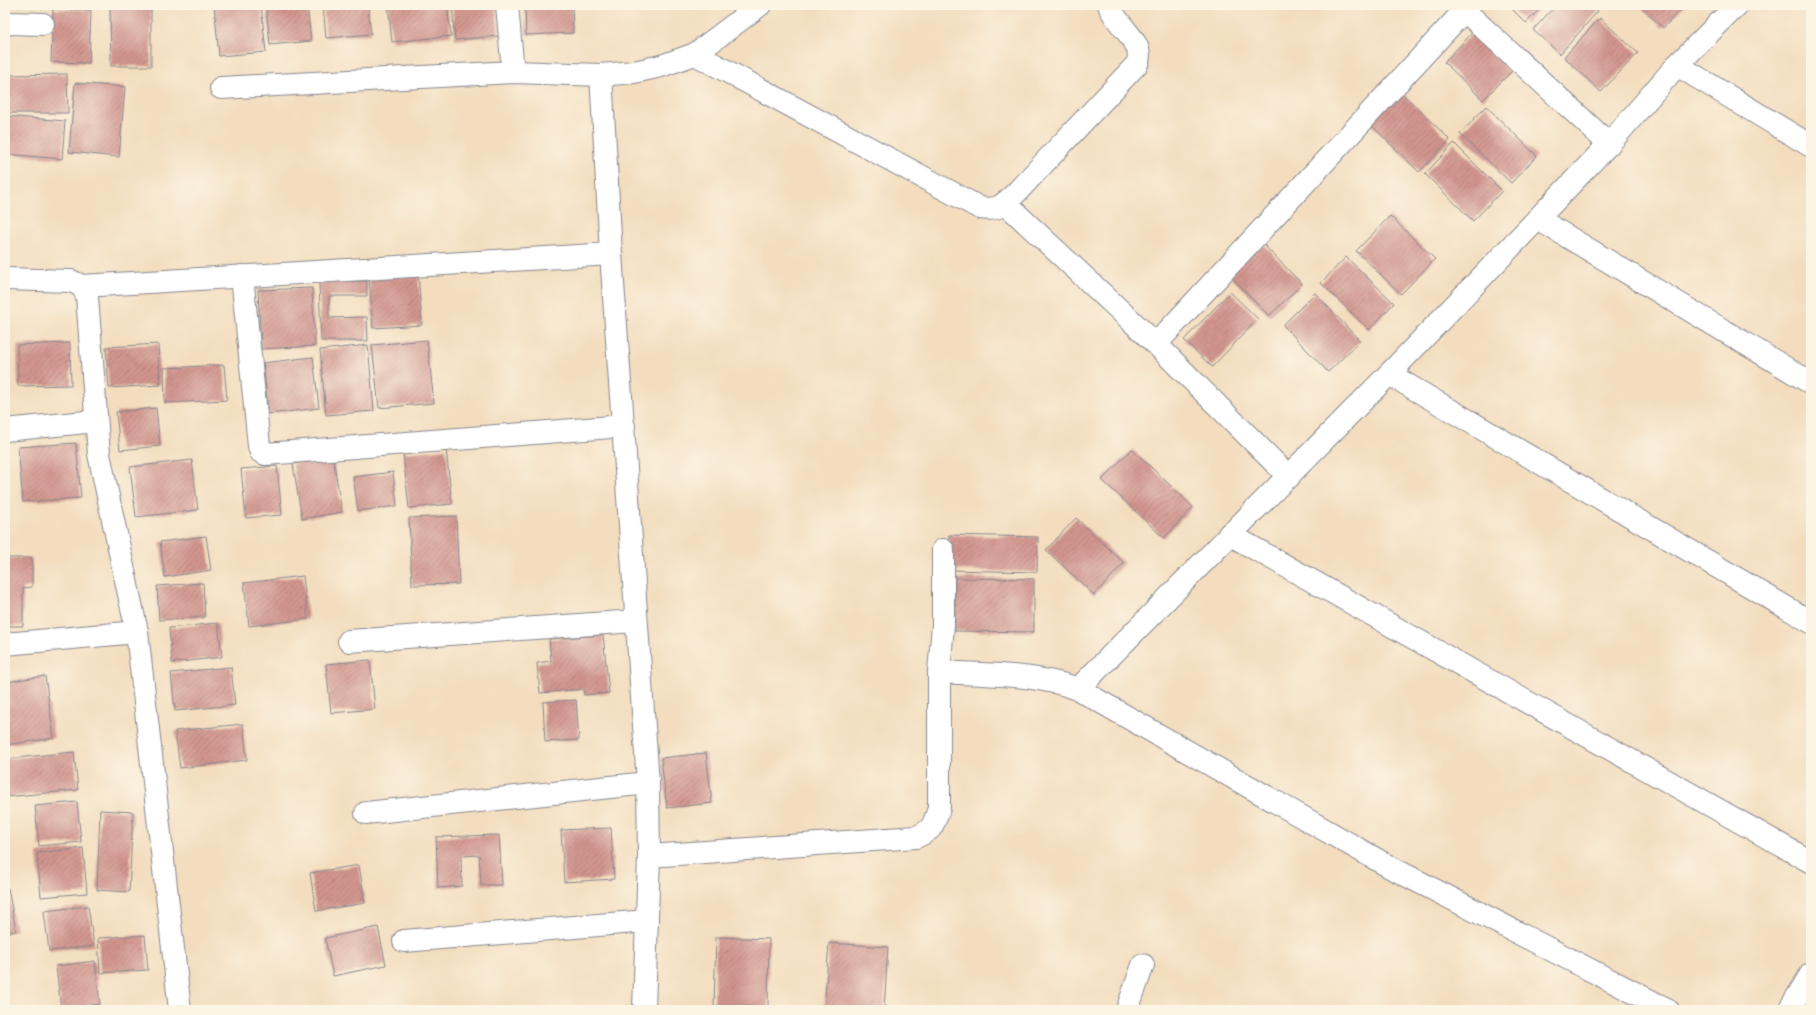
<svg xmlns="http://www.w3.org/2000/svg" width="1816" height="1015" viewBox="0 0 1816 1015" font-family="'EB Garamond',serif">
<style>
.building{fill:url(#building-hatch)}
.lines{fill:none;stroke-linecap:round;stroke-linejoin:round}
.street-casing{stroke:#87868e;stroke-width:24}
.street{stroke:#fff;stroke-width:22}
</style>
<defs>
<pattern id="building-hatch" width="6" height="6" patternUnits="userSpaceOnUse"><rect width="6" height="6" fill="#d2958e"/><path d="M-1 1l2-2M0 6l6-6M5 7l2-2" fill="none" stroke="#aa7a77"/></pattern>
</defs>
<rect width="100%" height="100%" fill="#fcf5e5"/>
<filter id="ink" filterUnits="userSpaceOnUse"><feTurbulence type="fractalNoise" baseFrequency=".025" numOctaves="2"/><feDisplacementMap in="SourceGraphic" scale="8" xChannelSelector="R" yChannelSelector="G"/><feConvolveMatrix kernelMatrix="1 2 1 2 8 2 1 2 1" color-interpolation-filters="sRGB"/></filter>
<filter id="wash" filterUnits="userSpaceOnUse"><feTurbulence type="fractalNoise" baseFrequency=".012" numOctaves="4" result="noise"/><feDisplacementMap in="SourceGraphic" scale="16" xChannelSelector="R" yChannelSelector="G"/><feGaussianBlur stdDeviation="0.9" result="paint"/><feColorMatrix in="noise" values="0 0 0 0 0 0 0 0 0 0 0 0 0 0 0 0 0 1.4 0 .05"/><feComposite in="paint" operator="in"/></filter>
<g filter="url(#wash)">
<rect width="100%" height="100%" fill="#f3ddbe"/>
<g id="blocks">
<!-- building -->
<g class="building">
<path d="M110,5H151V66H111Z"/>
<path d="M214,5H261L266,52L219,56Z"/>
<path d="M266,5H307L311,41L270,45Z"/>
<path d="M323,5H368L371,34L326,38Z"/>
<path d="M388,5H447L451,36L392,42Z"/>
<path d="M452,5H496L499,36L455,40Z"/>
<path d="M525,5H572L573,33L526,35Z"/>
<path d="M1508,5H1544L1526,23Z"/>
<path d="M1556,5H1591L1598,11L1560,54L1533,30Z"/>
<path d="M1639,5H1685L1663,28Z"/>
<path d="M53,9L91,10L89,63L51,62Z"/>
<path d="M1600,18L1638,53L1601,92L1564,57Z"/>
<path d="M1477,28L1516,67L1483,100L1444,62Z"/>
<path d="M67,74L68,113H7V75Z"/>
<path d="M75,83L125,87L119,157L69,152Z"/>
<path d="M1398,89L1450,140L1419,172L1367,121Z"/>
<path d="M1486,106L1537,156L1511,183L1460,134Z"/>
<path d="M5,116L65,121L62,159L5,154Z"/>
<path d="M1454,143L1502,191L1473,221L1425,174Z"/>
<path d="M1390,216L1435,259L1401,294L1356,251Z"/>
<path d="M1262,243L1302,284L1269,316L1229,275Z"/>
<path d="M1346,257L1394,303L1369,330L1321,283Z"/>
<path d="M418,273L422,325L373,328L369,277Z"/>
<path d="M367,281V296H329V318L367,317L368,341H321L319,282Z"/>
<path d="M312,288L315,346L261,349L258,290Z"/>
<path d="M1230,292L1258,319L1212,367L1184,340Z"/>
<path d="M1315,293L1360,341L1328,372L1283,325Z"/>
<path d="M427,340L434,403L379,408L372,345Z"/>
<path d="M70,343L71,385L18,386L17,345Z"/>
<path d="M158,344L160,385L109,388L106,347Z"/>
<path d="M368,345L374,411L326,415L320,350Z"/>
<path d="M313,357L319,408L269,414L263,363Z"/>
<path d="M224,365L227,400L165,403L164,368Z"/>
<path d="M156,408L160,446L120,450L116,412Z"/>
<path d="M76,443L81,498L23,502L18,447Z"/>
<path d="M446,449L452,504L409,508L403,453Z"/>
<path d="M1132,449L1193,507L1164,538L1102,480Z"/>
<path d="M333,458L342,512L302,519L293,464Z"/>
<path d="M192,460L198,510L136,517L130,467Z"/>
<path d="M277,466L282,515L246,518L241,469Z"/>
<path d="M393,472L397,506L358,511L353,477Z"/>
<path d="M456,516L459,584L412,585L409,518Z"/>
<path d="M1076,518L1124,563L1094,595L1046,550Z"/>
<path d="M949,535L1038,537L1037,572L949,570Z"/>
<path d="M206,536L211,570L165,577L160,542Z"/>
<path d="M5,558H32V587L23,588V626H5Z"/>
<path d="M303,576L308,619L249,626L244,583Z"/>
<path d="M955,578L1034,579V632L955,631Z"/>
<path d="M203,583L205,617L159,620L157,586Z"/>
<path d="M218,623L222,657L172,663L169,628Z"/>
<path d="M603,635L609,693L584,695L583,689L540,693L537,663L551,661L549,639Z"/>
<path d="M370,660L375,709L331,713L326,664Z"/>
<path d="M231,667L235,705L175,711L171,673Z"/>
<path d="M45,676L54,738L5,745V682Z"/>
<path d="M576,700L579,740L545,742L543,702Z"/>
<path d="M243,724L247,760L180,768L175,731Z"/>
<path d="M74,752L78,790L5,797V759Z"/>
<path d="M706,753L712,803L667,808L661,758Z"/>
<path d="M77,802L81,842L39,846L35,806Z"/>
<path d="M100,810L133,812L129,892L97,890Z"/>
<path d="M611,828L614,879L564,882L561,830Z"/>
<path d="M499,835L502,885H481L479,855L461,856L462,886L438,888L436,837Z"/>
<path d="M83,848L87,893L41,897L37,853Z"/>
<path d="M359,865L365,903L316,911L310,873Z"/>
<path d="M5,888H8L16,931L5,933Z"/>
<path d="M88,906L94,946L49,951L44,911Z"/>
<path d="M378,927L386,965L333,976L325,938Z"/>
<path d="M145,935L148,970L100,973L98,938Z"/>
<path d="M716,937L769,939L768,1007L714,1006Z"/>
<path d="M829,943L888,947L884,1010H824Z"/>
<path d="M95,961L100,1004L61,1009L56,966Z"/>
</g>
</g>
</g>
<g filter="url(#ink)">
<use href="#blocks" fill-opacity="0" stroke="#87868e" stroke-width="1"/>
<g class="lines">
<!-- street casing -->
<g class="street-casing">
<g id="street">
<path d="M507,5L513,72"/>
<path d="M5,25L9,23L43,24"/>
<path d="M695,54L980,208C997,211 1002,206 1014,195L1137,64C1147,43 1115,25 1109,5"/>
<path d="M1677,65L1811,146"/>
<path d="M601,75L611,254L648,783L649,856L644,1010"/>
<path d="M221,88L513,72L601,75L634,72L661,66L695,54L760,5"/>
<path d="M1005,203L1156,344"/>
<path d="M1538,219L1811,383"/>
<path d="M242,276L259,446L261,452L265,454L624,426"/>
<path d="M5,279L71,281L82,286L87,296L99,454L137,632L180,1010"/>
<path d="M82,286L611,254"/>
<path d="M1389,374L1811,622"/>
<path d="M5,430L96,421"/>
<path d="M1289,477L1156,344L1464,11L1466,12L1609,144"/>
<path d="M1229,534L1811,862"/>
<path d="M349,641L636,621"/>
<path d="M5,644L137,632"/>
<path d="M939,672C986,675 1034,673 1078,689L1388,866L1668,1010"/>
<path d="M1078,689L1389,374L1609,144L1677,65L1737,5"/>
<path d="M366,813L648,783"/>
<path d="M649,856L916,837C933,830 933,826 939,808V672L943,625V550"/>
<path d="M404,941L647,921"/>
<path d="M1127,1010L1143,965"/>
<path d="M1789,1010L1811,974"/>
</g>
</g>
<!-- street -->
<use href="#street" class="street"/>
</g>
</g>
<!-- margin -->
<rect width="1816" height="1015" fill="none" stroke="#fcf5e5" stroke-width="20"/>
</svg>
